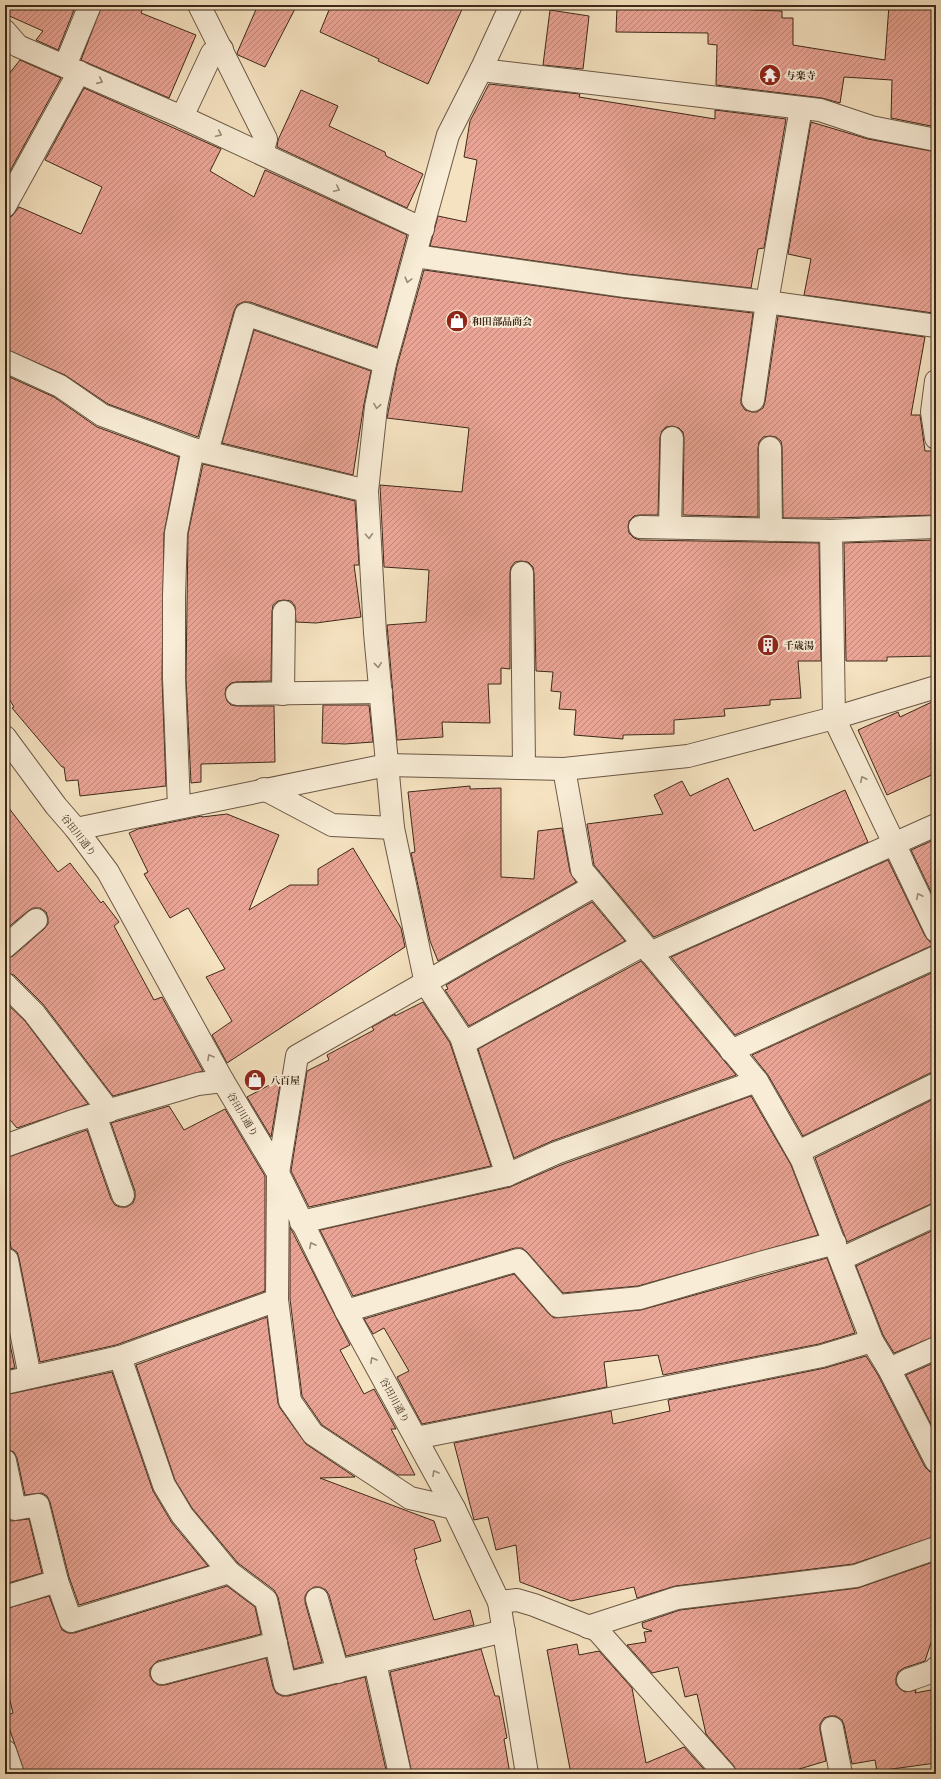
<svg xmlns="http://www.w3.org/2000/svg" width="941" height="1779" viewBox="0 0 941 1779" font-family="'Libre Caslon Text','Noto Serif JP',serif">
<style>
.building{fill:url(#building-hatch);stroke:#3d291a}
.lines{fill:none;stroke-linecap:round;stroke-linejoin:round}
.minor-casing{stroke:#6b5744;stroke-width:24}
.minor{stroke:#f8ecd6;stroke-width:22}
.oneway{stroke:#9a8a78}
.labels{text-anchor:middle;stroke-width:4;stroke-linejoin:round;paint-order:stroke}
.poi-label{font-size:10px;font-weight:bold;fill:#3d291a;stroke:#f8ecd6;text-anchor:start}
.street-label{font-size:10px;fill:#3d291a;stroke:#f8ecd6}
</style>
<defs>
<pattern id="building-hatch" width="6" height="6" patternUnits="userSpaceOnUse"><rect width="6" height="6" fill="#eaa495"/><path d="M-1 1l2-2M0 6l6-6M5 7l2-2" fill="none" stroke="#bf8679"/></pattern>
</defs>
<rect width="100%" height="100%" fill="#f5e2c0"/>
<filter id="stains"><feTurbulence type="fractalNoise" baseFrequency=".005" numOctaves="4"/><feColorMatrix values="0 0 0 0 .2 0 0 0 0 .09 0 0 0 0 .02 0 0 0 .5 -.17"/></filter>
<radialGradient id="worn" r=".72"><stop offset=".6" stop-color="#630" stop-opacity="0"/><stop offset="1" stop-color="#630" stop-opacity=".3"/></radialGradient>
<!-- building -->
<g class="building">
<path d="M5,5H76L58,50L36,40L43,31L5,14Z"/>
<path d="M102,5H144L141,13L196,35L169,98L81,60Z"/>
<path d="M258,5H297L265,67L238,55L237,53Z"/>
<path d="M331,5H464L428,84L378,61L379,59L320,32Z"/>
<path d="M709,5H751V10L782,11V18H793V45L885,60L889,5H936V127L891,118L892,80L844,77L840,103L822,98L716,85L717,45L708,44V33L616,32L617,6L709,7Z"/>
<path d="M550,10L589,16L583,69L543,65Z"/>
<path d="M20,60L61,78L5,180V79Z"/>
<path d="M489,84L580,94L579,97L715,119V110L786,119L764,248L758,249L751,288L627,274L430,246L438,216L466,222L477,160L464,157L470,121Z"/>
<path d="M84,88L221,149L210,171L254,197L265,170L407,235L377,347L250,302H243L237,305L234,311L198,437L108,404L65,375L5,349V218L12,216L19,207L81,234L102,187L45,160Z"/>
<path d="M301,90L338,106L329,126L385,152L386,156L423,174L407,208L277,147L278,140Z"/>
<path d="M811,122L868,139L936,152V298L933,313L804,295L811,259L788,254Z"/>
<path d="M424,270L623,298L753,313L741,399V404L745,410L752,412H757L763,408L765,402L778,316L925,337L911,415H920L925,451H934V477H936V515L831,518H783L782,447L781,441L776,437L770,436L763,437L759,442L758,448V517L683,515L684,438L683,432L679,428L672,426L666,427L662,431L660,437L658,515H640L634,516L629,521L628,527L629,533L634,538L640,540L819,543L821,661H798L801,698L770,700V705L724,709L725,716L674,720V734L623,735V739L574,735L576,710L559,709L561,692L551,691L553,672L536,671L534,573L533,567L528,562L521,561L515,562L511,567L510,573V669L501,668V684H488L490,723L442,722L443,737L397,740L387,625L426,622L429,570L384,567L380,485L462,492L469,428L387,418L397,366Z"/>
<path d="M254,330L371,371L364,404L353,475L222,443Z"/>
<path d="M5,375L54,397L97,427L179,457L164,533L162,678L166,786L80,796L78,780L66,781L64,767H62L12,708L14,707L5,692V664L8,662L5,643L8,553H5Z"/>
<path d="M203,464L355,501L359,565H354L361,617L316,623L296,622L295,606L291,601L284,600L278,601L273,605L272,612L271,681L236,682L231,683L226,688L225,694L227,701L231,705L237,706H274L275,762L201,764V782L191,783L186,678L188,534Z"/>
<path d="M936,540V656L887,657V661H846L844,543Z"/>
<path d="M936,700V773L887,795L858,730L898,712L900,717Z"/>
<path d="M323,705H369L373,742L345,744L322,743Z"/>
<path d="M728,778L754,831L845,790L868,842L654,937L594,865L587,824L663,814L654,795L682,781L690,796Z"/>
<path d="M470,786V789L501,788V877L534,879L538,831L562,828L570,872L576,882L438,961L430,941L411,853L415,852L408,792Z"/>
<path d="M5,803L58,872L70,863L101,903L103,901L119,922L114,926L154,1000L162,997L203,1071L113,1096L43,1004L14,975L5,972V959L13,956L44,929L48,924V918L46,912L40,908H33L28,911L5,930Z"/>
<path d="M227,814L279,835L249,910L290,885H318V869L353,848L401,928L405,947L227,1063L212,1035L232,1021L206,977L225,969L188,908L170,918L144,874L148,872L129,833L138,829L202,816V817Z"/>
<path d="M936,839V902L911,850Z"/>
<path d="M888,860L925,936L929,941L936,945L931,946L735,1035L671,957Z"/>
<path d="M592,902L625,941L469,1026L445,990L448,989L446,985Z"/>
<path d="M641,961L736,1075L552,1141L514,1158L478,1049Z"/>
<path d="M936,971V1072L930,1073L803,1136L768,1075L752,1055Z"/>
<path d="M5,1002L25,1021L88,1104L17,1128L5,1114Z"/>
<path d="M423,1002L450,1043L491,1166L309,1207L291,1171L307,1071L329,1060L327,1055L374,1030L372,1027L395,1014V1016Z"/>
<path d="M281,1079L271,1137L247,1097Z"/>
<path d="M751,1096L791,1165L818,1235L638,1286L563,1293L527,1252L522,1248H515L353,1296L320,1230L510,1187L561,1165Z"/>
<path d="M936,1098V1203L931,1204L847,1242L815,1158Z"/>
<path d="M169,1106L184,1130L225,1109L265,1176V1291L116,1345L40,1362L19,1258L17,1252L11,1248L10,1241L5,1242V1158L87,1130L111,1199L115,1205L120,1207H127L133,1203L135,1198V1191L111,1123Z"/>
<path d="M290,1227L350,1345L340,1350L364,1394L374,1389L396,1429H391L415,1475H398L322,1425L302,1396L290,1299Z"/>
<path d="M936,1229V1336L894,1353L883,1335L856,1266Z"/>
<path d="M827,1258L855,1333L819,1344L663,1375L658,1355L604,1362L607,1387L422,1424L397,1377L409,1371L384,1328L373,1334L364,1319L514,1274L549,1314L554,1318L641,1310Z"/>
<path d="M267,1317L278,1403L280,1408L306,1444L355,1477L320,1478L434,1521L441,1541L414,1549L417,1559L415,1560L434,1620L470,1610L474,1625L346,1656L329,1595L326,1590L320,1587H314L308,1591L305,1596V1602L322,1662L294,1669L278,1597L274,1590L238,1563L192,1508L175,1480L136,1365Z"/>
<path d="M5,1320L15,1368L5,1370Z"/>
<path d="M866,1356L878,1375L925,1467L930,1472L936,1473V1536L853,1564L675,1586L637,1598L634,1587L571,1601L520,1582L516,1545L496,1550L488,1517L474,1520L454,1443L611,1411L613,1424L670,1411L668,1400L825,1368Z"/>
<path d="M936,1362V1434L906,1375Z"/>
<path d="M112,1372L153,1491L172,1523L208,1566L79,1605L69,1577L50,1502L47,1496L42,1493L25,1495L17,1458L14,1452L5,1449V1395Z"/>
<path d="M5,1516L11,1521L29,1519L42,1573L5,1584Z"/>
<path d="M936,1561V1627L925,1661L904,1668L898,1672L896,1678V1684L900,1689L905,1692L916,1690L915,1693L936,1689V1763L877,1771L875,1760L852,1764L844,1725L842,1720L836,1716H830L824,1718L820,1724V1730L826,1761L796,1770L797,1774H737L734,1766L706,1734L697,1694L685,1697L678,1667L652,1673L627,1645L646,1642L644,1632L652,1631L643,1628L642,1623L680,1610L858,1588Z"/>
<path d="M227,1586L255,1607L261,1634L158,1661L154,1664L150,1669V1676L153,1681L158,1685H165L266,1658L273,1687L276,1693L282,1696H288L365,1677L386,1770L372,1774H25L5,1716L13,1713L5,1681V1609L49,1596L62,1630L68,1633H74Z"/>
<path d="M577,1644L579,1655L599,1651L632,1688L646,1763L684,1747L708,1774H571L547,1650Z"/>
<path d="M481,1649L495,1696H499L507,1738L504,1739L510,1774H412L390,1672Z"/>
</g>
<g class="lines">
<!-- minor casing -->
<g class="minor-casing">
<g id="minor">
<path d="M199,5L266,139L262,154"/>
<path d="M5,31L18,46L182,117L423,229"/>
<path d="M65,66L90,5"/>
<path d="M481,70L820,110L871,127L936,140"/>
<path d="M182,117L212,53L222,49"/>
<path d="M5,206L79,72"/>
<path d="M415,256L625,286L767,302L936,326"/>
<path d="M5,361L60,386L102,415L193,449L367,491"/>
<path d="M936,381L932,412L936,438"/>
<path d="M753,400L767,302L801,108"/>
<path d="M770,448L771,530"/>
<path d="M207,452L246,314L385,363"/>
<path d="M640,527L831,531L936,527"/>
<path d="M670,527L672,438"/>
<path d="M831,531L834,718L936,931"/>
<path d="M522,573L524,768"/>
<path d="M237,694L381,692"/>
<path d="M283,694L284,612"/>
<path d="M5,737L56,806L76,829L108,872L223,1081L278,1173L346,1311L454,1508L499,1602L527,1774"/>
<path d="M564,769L582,870L757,1081L802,1160L872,1341L889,1369L936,1461"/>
<path d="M264,789L332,825L393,828"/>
<path d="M179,807L174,678V596L176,533L193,449"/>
<path d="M76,829L387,765L564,769L688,756L834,718L936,687"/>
<path d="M5,947L36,920"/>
<path d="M650,953L936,825"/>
<path d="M5,984L34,1013L109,1111"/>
<path d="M464,1043L643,945"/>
<path d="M731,1051L936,957"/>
<path d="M95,1115L123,1195"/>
<path d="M5,1146L73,1121L198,1084L223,1081"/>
<path d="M798,1152L936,1084"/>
<path d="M507,1175L461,1037L426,984L393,828L375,633L367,491L376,407L385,363L448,135L481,70L511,5"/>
<path d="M301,1222L507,1175L556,1153L757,1081"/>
<path d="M841,1259L936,1215"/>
<path d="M7,1260L30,1377"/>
<path d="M346,1311L518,1260L558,1306L640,1298L760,1263L835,1243"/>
<path d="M120,1357L164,1485L182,1515L229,1572L266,1600L285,1684L504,1631"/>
<path d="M889,1369L936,1348"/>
<path d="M5,1383L120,1357L277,1300"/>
<path d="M416,1438L822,1356L872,1341"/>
<path d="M5,1461L15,1509L38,1505L57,1581L71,1621L229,1572"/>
<path d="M454,1508L410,1498L313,1434L290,1401L277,1300L278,1173L297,1056L594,886"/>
<path d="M5,1597L57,1581"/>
<path d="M317,1599L338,1672"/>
<path d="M499,1602L517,1600L534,1605L597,1630L725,1774"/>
<path d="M588,1627L677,1598L856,1576L936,1548"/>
<path d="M375,1663L400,1774"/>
<path d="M162,1673L276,1643"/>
<path d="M908,1680L934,1671L936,1668"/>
<path d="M832,1728L841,1774"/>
<path d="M5,1751L13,1774"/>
</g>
</g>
<!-- minor -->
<use href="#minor" class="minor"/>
</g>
<!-- one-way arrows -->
<defs><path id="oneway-chevron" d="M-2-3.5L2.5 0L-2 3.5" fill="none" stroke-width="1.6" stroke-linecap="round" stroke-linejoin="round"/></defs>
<g class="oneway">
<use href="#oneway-chevron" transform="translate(100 81) rotate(24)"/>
<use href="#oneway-chevron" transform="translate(219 134) rotate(25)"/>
<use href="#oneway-chevron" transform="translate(337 189) rotate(25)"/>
<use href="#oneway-chevron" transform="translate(408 280) rotate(105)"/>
<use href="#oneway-chevron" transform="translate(377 406) rotate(99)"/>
<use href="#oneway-chevron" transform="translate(369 536) rotate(87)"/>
<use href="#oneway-chevron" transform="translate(378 665) rotate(84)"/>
<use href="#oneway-chevron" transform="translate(863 779) rotate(-116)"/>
<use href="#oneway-chevron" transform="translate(919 896) rotate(-116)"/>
<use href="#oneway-chevron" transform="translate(210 1057) rotate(-119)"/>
<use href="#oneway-chevron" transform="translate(312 1245) rotate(-117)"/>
<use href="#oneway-chevron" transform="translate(373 1360) rotate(-119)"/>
<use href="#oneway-chevron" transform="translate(435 1473) rotate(-119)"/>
</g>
<!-- icons -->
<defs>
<g id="temple-disc" transform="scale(1.15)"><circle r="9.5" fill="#8f2418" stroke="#f8ecd6"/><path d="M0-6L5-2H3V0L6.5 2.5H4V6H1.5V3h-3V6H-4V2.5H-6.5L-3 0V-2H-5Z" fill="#fff"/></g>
<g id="shop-disc" transform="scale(1.15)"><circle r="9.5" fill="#8f2418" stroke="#f8ecd6"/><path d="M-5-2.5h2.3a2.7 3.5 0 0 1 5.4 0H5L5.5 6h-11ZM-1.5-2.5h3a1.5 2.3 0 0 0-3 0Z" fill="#fff"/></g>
<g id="building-disc" transform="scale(1.15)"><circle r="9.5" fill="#8f2418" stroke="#f8ecd6"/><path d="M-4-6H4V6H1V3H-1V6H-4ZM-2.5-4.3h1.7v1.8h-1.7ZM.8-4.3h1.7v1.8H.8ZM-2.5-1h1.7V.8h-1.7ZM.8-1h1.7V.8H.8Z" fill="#fff"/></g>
</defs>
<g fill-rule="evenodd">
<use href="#temple-disc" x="770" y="75"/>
<use href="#shop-disc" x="457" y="321"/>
<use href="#building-disc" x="768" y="645"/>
<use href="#shop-disc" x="255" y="1080"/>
</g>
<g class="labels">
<!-- poi labels -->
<g class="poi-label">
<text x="786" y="79">与楽寺</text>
<text x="472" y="325">和田部品商会</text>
<text x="784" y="649">千歳湯</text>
<text x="270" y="1084">八百屋</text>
</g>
<!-- street labels -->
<g class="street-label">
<text transform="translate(79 835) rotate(52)" y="4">谷田川通り</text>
<text transform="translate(243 1114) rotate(59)" y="4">谷田川通り</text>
<text transform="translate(395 1400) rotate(61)" y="4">谷田川通り</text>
</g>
</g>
<!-- margin -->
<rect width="941" height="1779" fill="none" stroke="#f5e2c0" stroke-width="20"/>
<rect x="6" y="6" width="929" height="1767" fill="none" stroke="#3d291a" stroke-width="2"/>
<rect x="10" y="10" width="921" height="1759" fill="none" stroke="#3d291a"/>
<rect width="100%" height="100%" filter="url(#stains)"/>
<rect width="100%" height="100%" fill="url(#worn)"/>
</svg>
